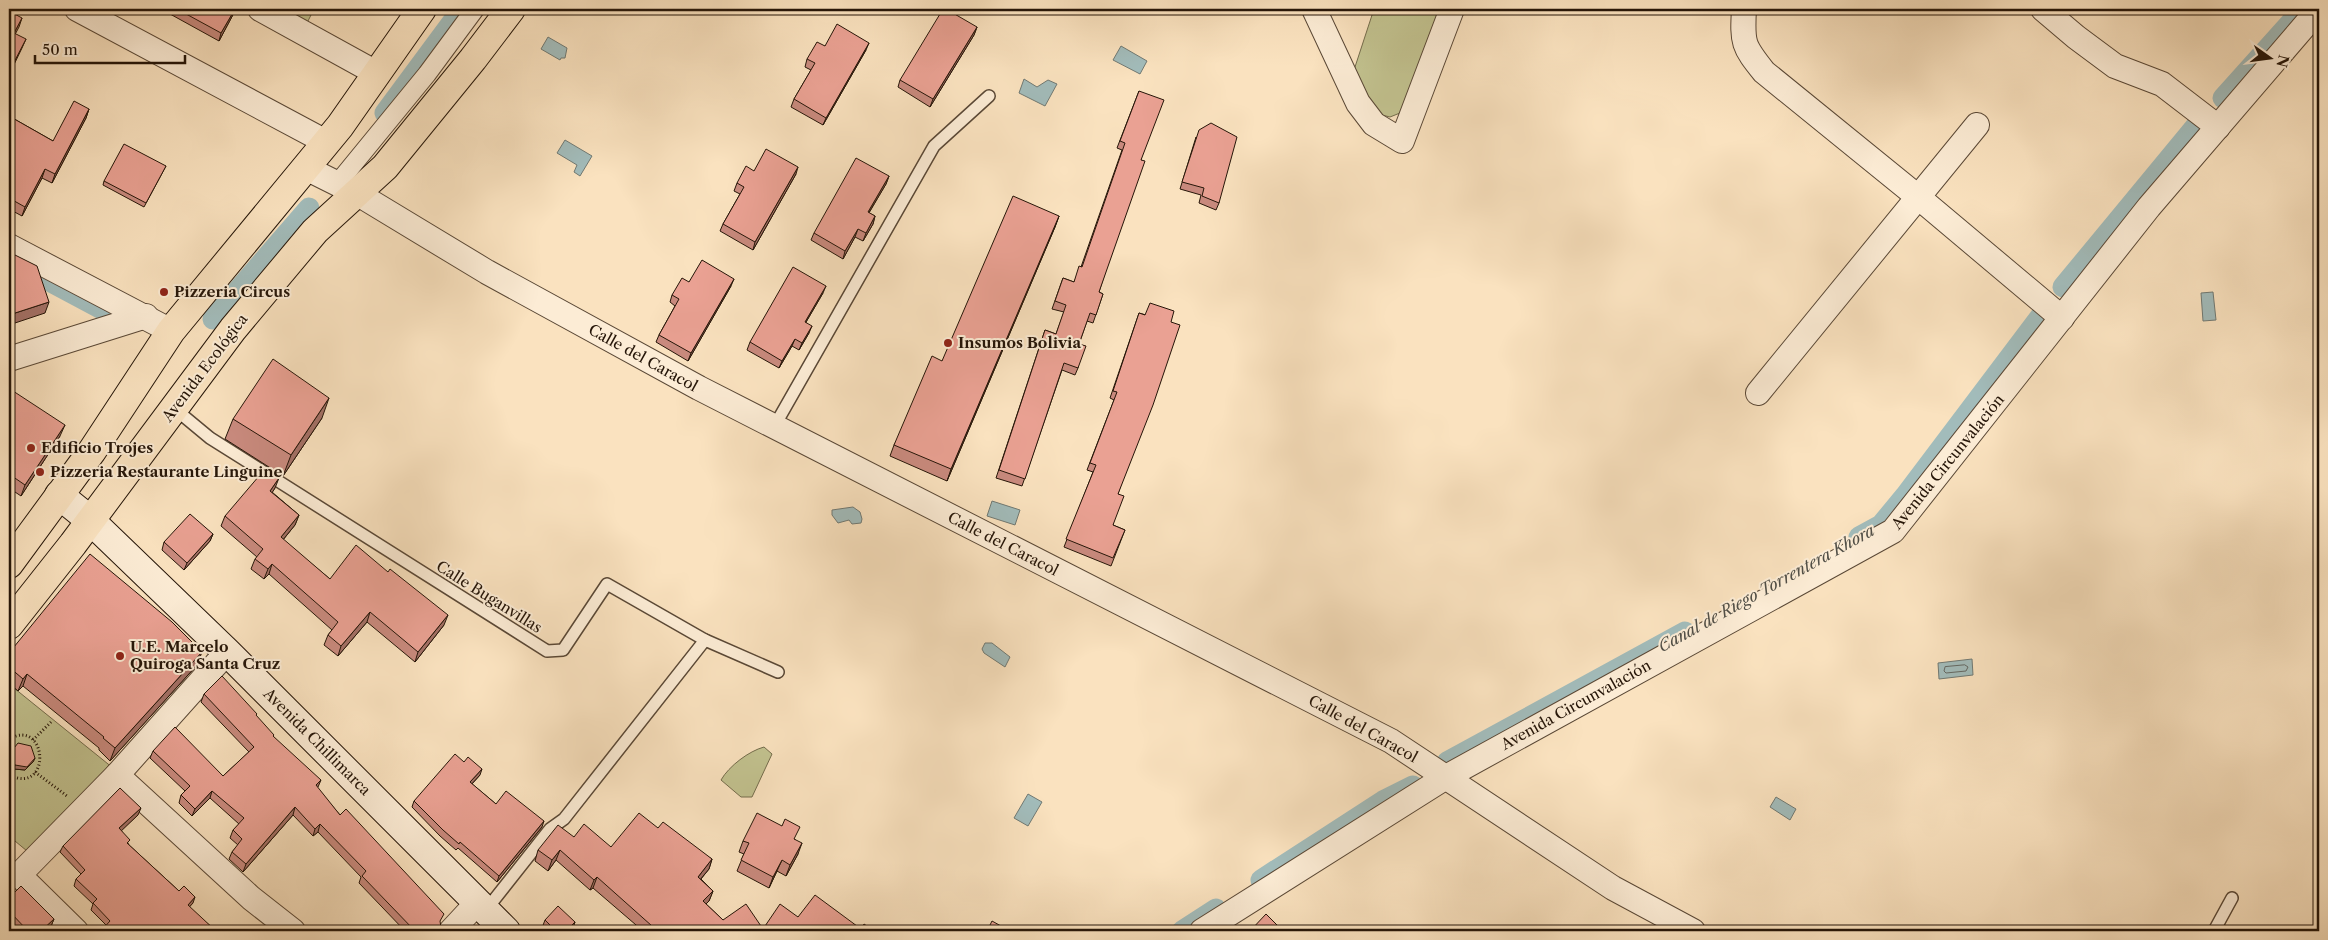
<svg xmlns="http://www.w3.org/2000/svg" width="2328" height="940" viewBox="0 0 2328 940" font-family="'Libre Caslon Text',serif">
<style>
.green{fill:#c2c28f;stroke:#746c4c}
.water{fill:#a2bcbb;stroke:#707973}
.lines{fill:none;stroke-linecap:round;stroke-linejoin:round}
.shore{stroke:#646862;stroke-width:1}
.canal{stroke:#a2bcbb;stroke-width:21}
.service-casing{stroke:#5a4836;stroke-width:14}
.pedestrian-casing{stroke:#5a4836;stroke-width:20}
.minor-casing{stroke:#5a4836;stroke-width:26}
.secondary-casing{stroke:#251508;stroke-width:30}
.primary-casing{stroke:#251508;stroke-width:30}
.path{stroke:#251508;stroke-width:3;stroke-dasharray:1 2.5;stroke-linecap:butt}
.service{stroke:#fcecd5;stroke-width:11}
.pedestrian{stroke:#fcecd5;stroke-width:18}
.minor{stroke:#fcecd5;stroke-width:24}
.secondary{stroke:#fcecd5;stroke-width:28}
.primary{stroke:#fae2bf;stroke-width:28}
.wall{fill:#c98a7e;stroke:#251508}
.shaded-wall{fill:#a47167;stroke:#251508}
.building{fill:#eaa193;stroke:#251508}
.poi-dot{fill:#8f2418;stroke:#fcecd5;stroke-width:2}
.labels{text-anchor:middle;stroke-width:4;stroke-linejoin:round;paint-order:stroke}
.poi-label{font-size:15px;font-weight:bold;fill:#251508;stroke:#fcecd5;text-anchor:start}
.street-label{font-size:15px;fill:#251508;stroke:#fcecd5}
.water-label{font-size:16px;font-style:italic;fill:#514f47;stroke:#fcecd5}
</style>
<rect width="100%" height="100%" fill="#fae2bf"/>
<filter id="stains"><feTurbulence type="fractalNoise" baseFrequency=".004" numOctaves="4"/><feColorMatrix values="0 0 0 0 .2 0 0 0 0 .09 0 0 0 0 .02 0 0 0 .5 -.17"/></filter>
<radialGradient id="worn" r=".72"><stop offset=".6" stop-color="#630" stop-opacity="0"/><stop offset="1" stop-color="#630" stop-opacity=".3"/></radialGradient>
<!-- green -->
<g class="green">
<path d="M280,9H314L307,23Z"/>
<path d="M1374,9H1442L1400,113L1390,117L1378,114L1365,100L1354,70Z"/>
<path d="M9,684L113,768L33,856L9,836Z"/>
<path d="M764,747L772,754L752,797H741L721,780C729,766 749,751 764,747Z"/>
</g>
<!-- water -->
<g class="water">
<path d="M548,37L567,48L565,58H561L560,60L541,49Z"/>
<path d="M1121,46L1147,61L1140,74L1113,60Z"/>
<path d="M1024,79L1037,87L1048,80L1057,84L1045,106L1019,93Z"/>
<path d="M565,140L592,156L580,176L574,172L577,165L557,153Z"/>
<path d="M2213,292L2216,320L2203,321L2201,293Z"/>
<path d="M992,501L1020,510L1015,525L987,516Z"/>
<path d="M853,507L860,512L862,519L861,523L852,524L849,520L838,523L832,515V510Z"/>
<path d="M985,643H992L1010,657L1005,667L984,653L982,649Z"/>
<path d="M1972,659L1973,675L1939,679L1938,663Z"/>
<path d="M1028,794L1042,802L1028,826L1014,818Z"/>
<path d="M1776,797L1796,809L1790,820L1770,807Z"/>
</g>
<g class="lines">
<!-- shore -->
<path class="shore" d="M1965,665L1968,667L1966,671L1946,673L1944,671L1945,667Z"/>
<!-- canal -->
<g class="canal">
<path d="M2223,98L2293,20"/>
<path d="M385,113L462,9"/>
<path d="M23,267L113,315"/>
<path d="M2063,287L2196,126"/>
<path d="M213,319L309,208"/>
<path d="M1859,537L1881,525L1905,496L2040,317"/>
<path d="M1447,762L1685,632"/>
<path d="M1261,880L1383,801L1413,786"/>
<path d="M1182,931L1216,909"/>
</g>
<!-- service casing -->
<g class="service-casing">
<g id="service">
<path d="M175,409L210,438L547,651L563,650L607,584L705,640L778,672"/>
<path d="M774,427L934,146L989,96"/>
<path d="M486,910L550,829L564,819L705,640"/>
<path d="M2214,931L2232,898"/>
</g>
</g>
<!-- pedestrian casing -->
<g class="pedestrian-casing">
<path id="pedestrian" d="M337,184L427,74L475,9"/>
</g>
<!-- minor casing -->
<g class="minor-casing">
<g id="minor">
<path d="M77,9L326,142"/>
<path d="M260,9L378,74"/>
<path d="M1314,9L1358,103L1374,124L1402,141L1452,9"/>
<path d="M1744,9C1742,43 1743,46 1764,72L1918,197L2062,318"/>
<path d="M2043,9L2076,37L2115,66L2162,84L2218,127"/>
<path d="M306,168L358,194L487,272L699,388L1391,741L1613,888L1693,931"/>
<path d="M9,246L171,331"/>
<path d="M9,359L146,316"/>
<path d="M1758,393L1977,125"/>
<path d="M117,775L251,898L293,931"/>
<path d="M76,931L19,875L117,775L227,652"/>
<path d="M451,931L478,902"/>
<path d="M1202,931L1446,777L1893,531L2149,207L2319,9"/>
</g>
</g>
<!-- secondary casing -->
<g class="secondary-casing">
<path id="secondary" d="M59,495L90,520L227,652L506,931"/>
</g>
<!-- primary casing -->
<g class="primary-casing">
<g id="primary">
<path d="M9,564L92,451L171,331L340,126L422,9"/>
<path d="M9,625L73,544L233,329L315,231L385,167L473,59L511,9"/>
</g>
</g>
<!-- path -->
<g class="path">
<path d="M9,739C48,717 52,796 9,775"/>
<path d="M33,740L51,722"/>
<path d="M35,772L67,796"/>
</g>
<!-- service -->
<use href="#service" class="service"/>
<!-- pedestrian -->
<use href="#pedestrian" class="pedestrian"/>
<!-- minor -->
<use href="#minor" class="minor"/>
<!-- secondary -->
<use href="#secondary" class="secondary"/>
<!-- primary -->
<use href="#primary" class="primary"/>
</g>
<!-- wall -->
<g class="wall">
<path d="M161,9H236L219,41Z"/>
<path d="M977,27L974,35L930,107L898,87L900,80Z"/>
<path d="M825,46L866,50L823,125L791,107L794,99L811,70L805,67L807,59Z"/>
<path d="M1139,91L1141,160L1099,292L1103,294L1093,323L1087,321L1079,344L1078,368L1075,375L1062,370L1022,486L996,478L1045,330L1056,334L1064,312L1052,309L1063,278L1074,282L1081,267L1122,150L1117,148Z"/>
<path d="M89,109L86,118L52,183L42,178L22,216L9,209V116L53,141Z"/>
<path d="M1196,137L1219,203L1216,210L1199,203L1201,195L1180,189Z"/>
<path d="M166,166L144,207L103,185L104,181Z"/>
<path d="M754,171L796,174L753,250L720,231L723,224L740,194L734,191L737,183Z"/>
<path d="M889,176L886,184L869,213L875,216L873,224L863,241L855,237L843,259L811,240L814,233Z"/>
<path d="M1059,216L1055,227L947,481L890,456L894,445L942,361Z"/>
<path d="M689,282L731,286L688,361L656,342L659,335L675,306L670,302L672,295Z"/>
<path d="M823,293L806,322L809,333L799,350L792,346L779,368L747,350L750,342Z"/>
<path d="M1139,313L1171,322L1118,494L1113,525L1125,530L1111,566L1064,547L1093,472L1087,470L1114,400L1110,398Z"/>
<path d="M9,389L60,436L21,496L9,488Z"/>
<path d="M322,418L283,476L225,439L233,419Z"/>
<path d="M275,488L272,492L299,515L295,525L283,540L330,579L444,625L415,662L367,622L338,656L324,645L328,635L332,630L269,574L264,579L251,569L255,559L257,557L221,526L225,516Z"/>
<path d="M213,534L210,541L184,570L162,550L164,542Z"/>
<path d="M9,653L197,665L110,761L99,750V748L23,686L18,691L9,683Z"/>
<path d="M204,694L256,716L340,815L440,923L441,928L440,931H405L359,883L361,877L318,832L313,836L293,815L243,872L229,859L232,852L238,845L230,838L233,830L239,824L210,798L192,816L179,803L181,795L185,791L150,758L153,751L223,776L249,752L201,702Z"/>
<path d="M10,753L35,758L33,762L25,770L14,769L9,756Z"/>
<path d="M480,775L472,784L496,804L542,827L497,882L458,848L456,850L440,836L412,807L414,801Z"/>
<path d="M138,815L121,830L129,845L179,891L193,903L189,907L216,931H101L106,925L91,910L93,904L74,886L76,879L81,874L60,852L63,846Z"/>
<path d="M658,828L712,859L709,869L701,879L713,891L709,901L706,904L723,920L763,929L798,917L874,931H643L593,888L590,890L556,860L548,871L535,861L538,850L574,837L611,847Z"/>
<path d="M795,839L798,854L786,876L777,871L769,888L737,871L744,854L739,852L743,841Z"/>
<path d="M9,898L54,919L51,926L46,931H18L9,921Z"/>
<path d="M545,920L575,922L572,930L570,931H545L542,928Z"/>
</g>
<!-- shaded-wall -->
<g class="shaded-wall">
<path d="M235,9H236L219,41L221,33Z"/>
<path d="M22,18L19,27L11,42L14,33Z"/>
<path d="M977,27L974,35L930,107L933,99Z"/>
<path d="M26,39L22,48L9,75V72Z"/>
<path d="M869,43L866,50L823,125L826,118Z"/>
<path d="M89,109L86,118L52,183L55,174Z"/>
<path d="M798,167L796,174L753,250L755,242Z"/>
<path d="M45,169L42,178L22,216L25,207Z"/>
<path d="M889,176L886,184L865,219L868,212Z"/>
<path d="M875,216L873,224L863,241L866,233Z"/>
<path d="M1059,216L1055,227L947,481L951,469Z"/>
<path d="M858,229L855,237L843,259L845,251Z"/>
<path d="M734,279L731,286L688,361L691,353Z"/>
<path d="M826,286L823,293L802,329L805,322Z"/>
<path d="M49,302L45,313L9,325V315Z"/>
<path d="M812,326L809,333L799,350L802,343Z"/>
<path d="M795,339L792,346L779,368L782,361Z"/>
<path d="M329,398L322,418L283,476L291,455Z"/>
<path d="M65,425L60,436L21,496L25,485Z"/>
<path d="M279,478L275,488L267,501L270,491Z"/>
<path d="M299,515L295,525L277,547L281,537Z"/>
<path d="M213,534L210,541L184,570L187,563Z"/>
<path d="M272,564L269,574L264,579L268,569Z"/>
<path d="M370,612L367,622L338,656L341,646Z"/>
<path d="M448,615L444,625L415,662L418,652Z"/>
<path d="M202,652L197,665L110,761L115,748Z"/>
<path d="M27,674L23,686L18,691L23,679Z"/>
<path d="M35,758L33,762L25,770L14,769L15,765Z"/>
<path d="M482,769L480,775L468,788L470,782Z"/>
<path d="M321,780L318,787L313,793L316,785Z"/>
<path d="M212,791L210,798L192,816L195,809Z"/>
<path d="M295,807L293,815L243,872L246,864Z"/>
<path d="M141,808L138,815L117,835L119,828Z"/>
<path d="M544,821L542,827L497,882L499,876Z"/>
<path d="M320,824L318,832L313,836L315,829Z"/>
<path d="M802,843L798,854L786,876L790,865Z"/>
<path d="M560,850L556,860L548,871L552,860Z"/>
<path d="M712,859L709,869L694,887L698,877Z"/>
<path d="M782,860L777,871L769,888L773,877Z"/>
<path d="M597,877L593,888L590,890L594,880Z"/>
<path d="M713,891L709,901L699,911L703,901Z"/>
<path d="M195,897L193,903L185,912L188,905Z"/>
<path d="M54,919L51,926L46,931H41Z"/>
<path d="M575,922L572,930L570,931H566Z"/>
</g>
<!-- building -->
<g class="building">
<path d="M177,9H235L221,33Z"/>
<path d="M943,9H946L977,27L933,99L900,80Z"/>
<path d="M9,11L22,18L14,33L26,39L9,72Z"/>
<path d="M837,24L869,43L826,118L794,99L815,63L807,59L817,42L825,46Z"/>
<path d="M1139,91L1164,100L1141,160L1145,161L1099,292L1103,294L1096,315L1090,313L1079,344L1086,346L1078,368L1064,363L1025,479L999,470L1045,330L1056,334L1066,305L1055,301L1063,278L1074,282L1079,266L1082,267L1125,143L1120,141Z"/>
<path d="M74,101L89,109L55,174L45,169L25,207L9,198V116L53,141Z"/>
<path d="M1211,123L1237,137L1219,203L1202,196L1204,188L1182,182L1199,130Z"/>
<path d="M124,144L166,166L146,203L104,181Z"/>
<path d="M766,149L798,167L755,242L723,224L744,187L737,183L746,166L754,171Z"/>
<path d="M856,158L889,176L868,212L875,216L866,233L858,229L845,251L814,233Z"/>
<path d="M1013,196L1059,216L951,469L894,445L932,356L942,361Z"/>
<path d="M9,252L37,266L49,302L9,315Z"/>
<path d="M702,260L734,279L691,353L659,335L679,299L672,295L682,278L689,282Z"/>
<path d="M793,267L826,286L805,322L812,326L802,343L795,339L782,361L750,342Z"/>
<path d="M1150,303L1174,311L1171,322L1180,325L1153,405L1118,494L1124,496L1113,525L1125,530L1113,558L1066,539L1096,465L1090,463L1117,392L1113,391L1139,313L1145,315Z"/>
<path d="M273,359L329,398L291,455L233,419Z"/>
<path d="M9,389H10L65,425L25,485L9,474Z"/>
<path d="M265,469L279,478L270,491L299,515L281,537L330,579L356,545L388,572L390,569L448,615L418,652L370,612L341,646L328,635L338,622L272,564L268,569L255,559L263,549L225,516Z"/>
<path d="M190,514L213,534L187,563L164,542Z"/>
<path d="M90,554L172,622L202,652L115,748L103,738L104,737L27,674L23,679L9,667V653Z"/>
<path d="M222,676L257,714L256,715L274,735L273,736L321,780L316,785L340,815L346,809L444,914L440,921L441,928L437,931H415L362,876L366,871L320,824L315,829L295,807L246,864L232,852L242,839L233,830L244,818L212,791L195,809L181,795L190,786L153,751L175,727L223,776L254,747L204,694Z"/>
<path d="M18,743L31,746L35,758L27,767L15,765L10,753Z"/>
<path d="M455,754L464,762L468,757L482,769L470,782L496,804L506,791L544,821L499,876L460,842L459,844L443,830L414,801Z"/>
<path d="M120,788L141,808L119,828L130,840L127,843L179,891L184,886L195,897L188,905L216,931H151L145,926L141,931H101L110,921L93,903L97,899L76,879L85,870L63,846Z"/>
<path d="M639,813L658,828L663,822L712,859L698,877L713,891L703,901L723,920L746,904L763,929L780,904L798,917L815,895L861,929L864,924L874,931H651L649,929L652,926L597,877L594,880L560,850L552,860L538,850L558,825L574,837L584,824L611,847Z"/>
<path d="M757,813L782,826L785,819L800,827L794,839L802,843L790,865L782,860L773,877L741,860L749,843L743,841Z"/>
<path d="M21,886L54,919L41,931H28L9,911V898Z"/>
<path d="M558,906L575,922L566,931H556L545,920Z"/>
<path d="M1266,914L1278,926L1273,931H1250Z"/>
<path d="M992,921L1010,931H987Z"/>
<path d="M226,927L230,931H222Z"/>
</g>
<!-- markers -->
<g class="poi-dot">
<circle cx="164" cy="292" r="5"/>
<circle cx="948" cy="343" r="5"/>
<circle cx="31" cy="448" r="5"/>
<circle cx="40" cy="472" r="5"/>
<circle cx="120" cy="656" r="5"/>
</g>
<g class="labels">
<!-- poi labels -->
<g class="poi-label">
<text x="174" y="297">Pizzeria Circus</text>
<text x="958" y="348">Insumos Bolivia</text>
<text x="41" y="453">Edificio Trojes</text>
<text x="50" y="477">Pizzeria Restaurante Linguine</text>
<text x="130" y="652">U.E. Marcelo<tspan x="130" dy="17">Quiroga Santa Cruz</tspan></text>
</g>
<!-- street labels -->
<g class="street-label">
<text transform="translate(643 358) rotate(29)" y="5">Calle del Caracol</text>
<text transform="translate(205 368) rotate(-53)" y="5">Avenida Ecológica</text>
<text transform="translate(1948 462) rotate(-51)" y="5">Avenida Circunvalación</text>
<text transform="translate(1003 544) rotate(27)" y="5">Calle del Caracol</text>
<text transform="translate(489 597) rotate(32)" y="5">Calle Buganvillas</text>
<text transform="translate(1576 705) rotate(-29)" y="5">Avenida Circunvalación</text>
<text transform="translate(1363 729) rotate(29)" y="5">Calle del Caracol</text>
<text transform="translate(317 742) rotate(45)" y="5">Avenida Chillimarca</text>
</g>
<!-- water labels -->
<g class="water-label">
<text transform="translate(1766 588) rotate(-29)" y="6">Canal de Riego Torrentera Khora</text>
</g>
</g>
<!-- margin -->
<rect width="2328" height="940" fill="none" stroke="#fae2bf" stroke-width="30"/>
<rect x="10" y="10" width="2308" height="920" fill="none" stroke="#251508" stroke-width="2.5"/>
<rect x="15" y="15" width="2298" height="910" fill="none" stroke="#251508"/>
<!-- north arrow -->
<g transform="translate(2270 58) rotate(104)" stroke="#fcecd5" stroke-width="4" paint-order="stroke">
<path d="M0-4L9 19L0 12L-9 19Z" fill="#251508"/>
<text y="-8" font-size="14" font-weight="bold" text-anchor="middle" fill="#251508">N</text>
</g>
<!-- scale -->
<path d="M35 55v8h150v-8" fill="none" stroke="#251508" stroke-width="2.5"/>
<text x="42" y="55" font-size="15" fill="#251508" stroke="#fcecd5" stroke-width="4" paint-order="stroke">50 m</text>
<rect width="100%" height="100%" filter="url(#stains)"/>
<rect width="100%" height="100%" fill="url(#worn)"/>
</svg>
